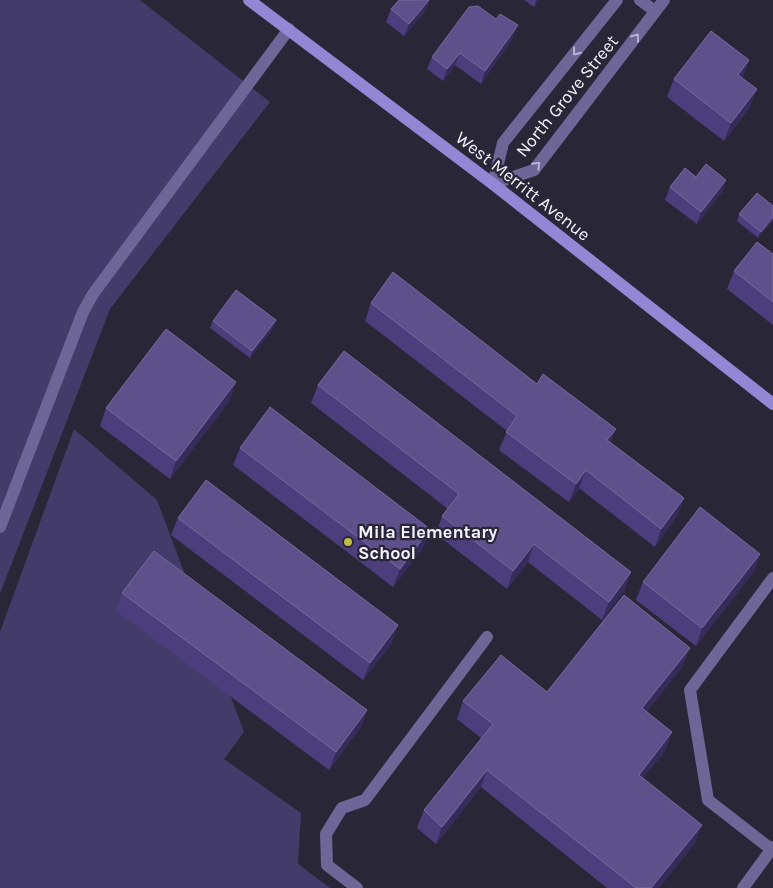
<svg xmlns="http://www.w3.org/2000/svg" width="773" height="888" viewBox="0 0 773 888" font-family="Karla,sans-serif">
<style>
.green{fill:#433b6a}
.lines{fill:none;stroke-linecap:round;stroke-linejoin:round}
.lane{stroke:#6d6697;stroke-width:12}
.street{stroke:#6d6697;stroke-width:12}
.secondary{stroke:#9386d5;stroke-width:12}
.wall{fill:#4c3e7d}
.shaded-wall{fill:#362c5b}
.building{fill:#5e518b;stroke:#756a9d}
.oneway{stroke:#b7b4d0}
.poi-dot{fill:#bdbf43;stroke:#292737;stroke-width:2}
.labels{text-anchor:middle;stroke-width:4.5;stroke-linejoin:round;paint-order:stroke}
.street-label{font-size:18px;fill:#f4f3fe;stroke:#292737}
.poi-label{font-size:18px;font-weight:bold;fill:#f4f3fe;stroke:#292737;text-anchor:start}
</style>
<rect width="100%" height="100%" fill="#292737"/>
<!-- green -->
<g class="green">
<path d="M0,0H140L270,102L110,309L0,594Z"/>
<path d="M74,429L157,500L244,732L224,759L301,813L298,864L330,888H0V632Z"/>
</g>
<g class="lines">
<!-- lane -->
<g class="lane">
<path d="M0,527L83,312L93,294L289,29"/>
<path d="M771,849L708,800L690,690L773,578"/>
<path d="M357,888L327,865L326,834L342,808L365,800L487,637"/>
<path d="M743,888L773,847"/>
</g>
<!-- street -->
<g class="street">
<path d="M640,0L655,11"/>
<path d="M493,184L534,170L664,0"/>
<path d="M493,184L503,143L617,0"/>
</g>
<!-- secondary -->
<path class="secondary" d="M249,0L493,184L773,404"/>
</g>
<!-- wall -->
<g class="wall">
<path d="M524,0H539L534,7Z"/>
<path d="M391,9H427L404,36L386,22Z"/>
<path d="M513,38L481,84L455,65L443,81L427,69L432,57Z"/>
<path d="M742,78L750,107L724,141L667,97L674,79Z"/>
<path d="M696,177L722,192L697,224L665,200L670,187Z"/>
<path d="M773,206L758,238L737,221L739,214Z"/>
<path d="M773,254V325L727,289L734,271Z"/>
<path d="M371,303L611,443L684,498L677,516L655,547L579,488L569,502L499,450L507,431L365,321Z"/>
<path d="M276,320L274,327L250,358L210,328L213,321Z"/>
<path d="M318,385L625,590L602,620L528,562L507,589L436,534L442,516L448,509L311,403Z"/>
<path d="M230,400L170,479L100,426L106,408Z"/>
<path d="M240,448L430,529L424,546L393,587L233,465Z"/>
<path d="M178,518L392,643L363,680L171,535Z"/>
<path d="M760,554L754,571L696,646L636,600L643,582Z"/>
<path d="M122,593L367,710L361,727L329,770L116,611Z"/>
<path d="M683,666L646,712L666,750L643,778L695,843L659,888H607L481,787L436,844L417,828L424,810L481,738L457,719L463,701L547,692Z"/>
</g>
<!-- shaded-wall -->
<g class="shaded-wall">
<path d="M429,0H430L427,9L404,36L409,24Z"/>
<path d="M536,0H539L534,7Z"/>
<path d="M518,25L513,38L481,84L485,71Z"/>
<path d="M460,53L455,65L443,81L447,69Z"/>
<path d="M749,60L743,78L731,93L738,75Z"/>
<path d="M757,89L750,107L724,141L731,123Z"/>
<path d="M726,180L722,192L697,224L701,212Z"/>
<path d="M773,217V221L758,238L761,232Z"/>
<path d="M276,320L274,327L250,358L252,351Z"/>
<path d="M236,382L230,400L170,479L176,461Z"/>
<path d="M616,429L609,447L607,440Z"/>
<path d="M586,470L579,488L569,502L576,484Z"/>
<path d="M684,498L677,516L655,547L661,529Z"/>
<path d="M430,529L424,546L393,587L400,569Z"/>
<path d="M534,544L528,562L507,589L513,571Z"/>
<path d="M760,554L754,571L696,646L702,628Z"/>
<path d="M631,572L625,590L602,620L609,602Z"/>
<path d="M398,625L392,643L363,680L370,663Z"/>
<path d="M690,648L683,666L635,726L642,708Z"/>
<path d="M367,710L361,727L329,770L336,752Z"/>
<path d="M672,732L666,750L632,792L639,775Z"/>
<path d="M487,770L481,787L436,844L442,827Z"/>
<path d="M702,825L695,843L659,888H651Z"/>
</g>
<!-- building -->
<g class="building">
<path d="M399,0H429L409,24L391,9Z"/>
<path d="M478,6L496,19L500,14L518,25L485,71L460,53L447,69L432,57L469,7Z"/>
<path d="M711,31L749,60L738,75L757,89L731,123L674,79Z"/>
<path d="M706,164L726,180L701,212L670,187L685,168L696,177Z"/>
<path d="M757,193L773,206V217L761,232L739,214Z"/>
<path d="M757,242L773,254V302L734,271Z"/>
<path d="M393,272L537,384L543,374L616,429L607,440L684,498L661,529L586,470L576,484L506,432L517,416L371,303Z"/>
<path d="M236,290L276,320L252,351L213,321Z"/>
<path d="M166,329L236,382L176,461L106,408Z"/>
<path d="M344,351L631,572L609,602L534,544L513,571L442,516L459,494L318,385Z"/>
<path d="M270,407L430,529L400,569L240,448Z"/>
<path d="M206,480L398,625L370,663L178,518Z"/>
<path d="M700,507L760,554L702,628L643,582Z"/>
<path d="M154,551L367,710L336,752L122,593Z"/>
<path d="M624,595L690,648L642,708L672,732L639,775L702,825L651,888H636L487,770L442,827L424,810L493,724L463,701L501,655L547,692Z"/>
</g>
<!-- one-way arrows -->
<defs><path id="oneway-chevron" d="M-2-3.5L2.5 0L-2 3.5" fill="none" stroke-width="1.6" stroke-linecap="round" stroke-linejoin="round" transform="scale(1.25)"/></defs>
<g class="oneway">
<use href="#oneway-chevron" transform="translate(636 37) rotate(-53)"/>
<use href="#oneway-chevron" transform="translate(576 52) rotate(128)"/>
<use href="#oneway-chevron" transform="translate(537 165) rotate(-46)"/>
</g>
<!-- markers -->
<circle class="poi-dot" cx="348" cy="542" r="5"/>
<g class="labels">
<!-- street labels -->
<g class="street-label">
<text transform="translate(567 96) rotate(-51)" y="6">North Grove Street</text>
<text transform="translate(523 186) rotate(38)" y="6">West Merritt Avenue</text>
</g>
<!-- poi labels -->
<g class="poi-label">
<text x="358" y="538">Mila Elementary<tspan x="358" dy="21">School</tspan></text>
</g>
</g>
</svg>
